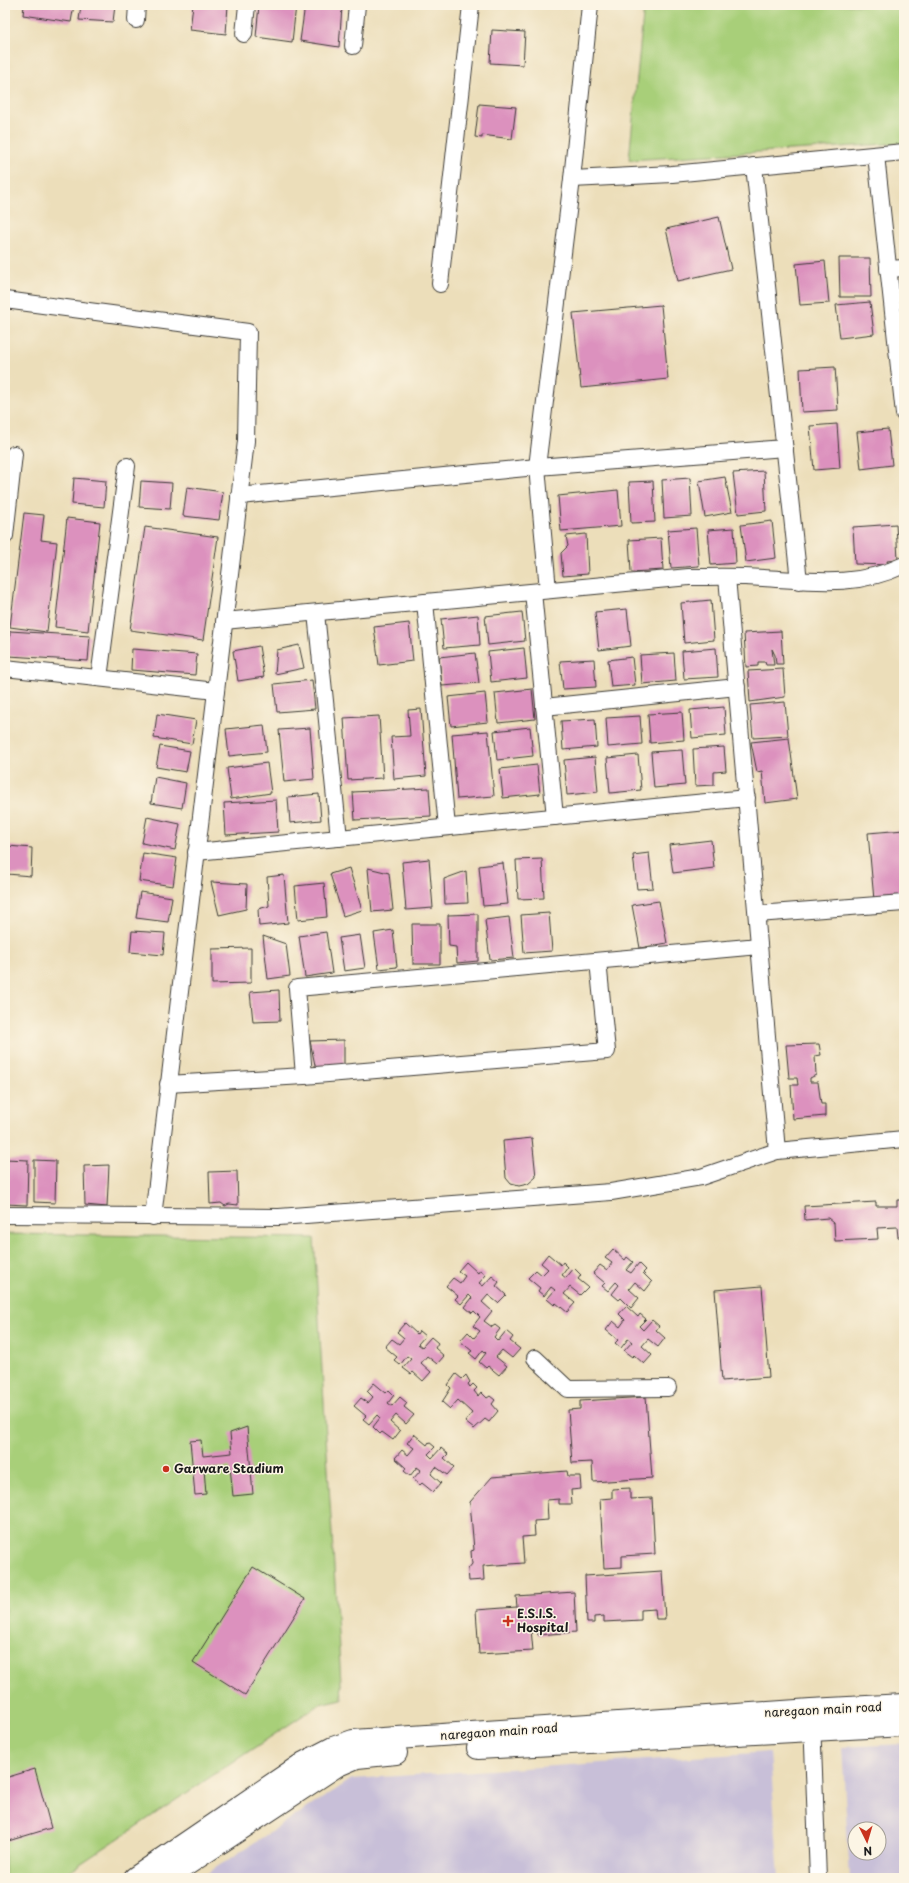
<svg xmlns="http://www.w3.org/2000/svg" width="909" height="1883" viewBox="0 0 909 1883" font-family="'Playpen Sans',sans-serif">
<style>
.industrial{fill:#c8bfd8;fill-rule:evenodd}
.green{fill:#a8cf79;stroke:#62764a}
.building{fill:#dc91be}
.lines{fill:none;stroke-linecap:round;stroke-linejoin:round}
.street-casing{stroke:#3b3934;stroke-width:18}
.secondary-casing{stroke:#3b3934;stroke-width:24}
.street{stroke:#fff;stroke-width:16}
.secondary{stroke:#fff;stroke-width:22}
.poi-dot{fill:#c8321e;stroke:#fcf5e5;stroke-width:1.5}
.labels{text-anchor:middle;stroke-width:3;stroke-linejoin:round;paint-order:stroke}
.poi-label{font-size:12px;font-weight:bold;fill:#1c1c1c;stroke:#fcf5e5;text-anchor:start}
.street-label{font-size:12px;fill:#1c1c1c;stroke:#fcf5e5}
</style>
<rect width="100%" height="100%" fill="#fcf5e5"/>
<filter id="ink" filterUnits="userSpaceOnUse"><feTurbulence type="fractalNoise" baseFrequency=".025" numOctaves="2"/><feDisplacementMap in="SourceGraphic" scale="8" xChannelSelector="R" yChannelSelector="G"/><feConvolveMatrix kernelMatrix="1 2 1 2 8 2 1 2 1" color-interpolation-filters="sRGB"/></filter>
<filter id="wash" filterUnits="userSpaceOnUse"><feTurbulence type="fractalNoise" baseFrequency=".012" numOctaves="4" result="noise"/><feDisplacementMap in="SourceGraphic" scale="16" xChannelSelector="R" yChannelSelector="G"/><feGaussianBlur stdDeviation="0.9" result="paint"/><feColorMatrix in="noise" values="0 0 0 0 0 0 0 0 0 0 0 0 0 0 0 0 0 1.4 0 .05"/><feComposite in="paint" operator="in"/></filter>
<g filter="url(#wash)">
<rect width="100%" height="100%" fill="#ecdeba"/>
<!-- industrial -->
<g class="industrial">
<path d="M904,1744V1878H850L842,1747ZM855,1829H879V1853H855Z"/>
<path d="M770,1752L779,1878H200L352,1779Z"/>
</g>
<!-- green -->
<g class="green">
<path d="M644,5H904V143L629,160Z"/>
<path d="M5,1234L314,1238L342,1699L320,1704L59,1878H5Z"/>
</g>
<g id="blocks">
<!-- building -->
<g class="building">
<path d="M24,5H74L71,22L23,15Z"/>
<path d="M81,5H115L113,22L79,20Z"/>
<path d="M193,5H228L226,34L190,30Z"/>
<path d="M259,5H296L292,42L256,37Z"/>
<path d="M305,5L342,7L339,47L300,41Z"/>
<path d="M492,30L525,32L523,65L490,63Z"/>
<path d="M479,104L516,107L512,139L482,135V138L475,137Z"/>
<path d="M719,217L731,269L678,281L666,229Z"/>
<path d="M839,258H870L871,297H840Z"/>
<path d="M825,261L829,303L800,305L796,264Z"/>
<path d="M870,302L874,334L840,338L836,305Z"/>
<path d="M661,305L668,379L581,388L573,313Z"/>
<path d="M835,367L838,410L802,412L800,369Z"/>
<path d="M837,424L840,468L814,470L810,426Z"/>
<path d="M888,429L892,465L861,469L857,432Z"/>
<path d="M764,471L766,511L738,514L733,473Z"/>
<path d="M725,477L732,512L705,517L699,481Z"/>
<path d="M74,478L106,481L104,507L72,504Z"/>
<path d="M690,478L692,516L664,518L662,480Z"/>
<path d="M141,481L172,483L170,509L139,507Z"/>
<path d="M653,481L655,522L631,523L629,482Z"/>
<path d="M187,487L223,492L219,520L183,516Z"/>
<path d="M618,490L621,526L561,531L558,496Z"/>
<path d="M24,513L44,515L41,540L57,542L47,632L10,627Z"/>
<path d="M67,518L100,522L88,631L55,627Z"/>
<path d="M772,521L776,558L746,562L741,525Z"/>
<path d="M896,524L898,560L887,561L888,565L855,564L853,527Z"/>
<path d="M145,527L218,537L203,640L130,630Z"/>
<path d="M696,528L699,566L671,568L668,530Z"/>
<path d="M734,528L736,563L711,565L708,530Z"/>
<path d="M586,534L588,574L563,576L561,553L568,546L566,536Z"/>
<path d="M661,538L663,570L631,572L629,540Z"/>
<path d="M711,600L714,640L684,643L681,603Z"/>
<path d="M627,609L631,646L599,650L595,612Z"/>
<path d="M522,612L525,641L488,645L485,616Z"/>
<path d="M478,615L480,645L444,648L441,619Z"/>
<path d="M409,623L413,661L379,665L374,627Z"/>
<path d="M10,631L90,636L88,661L9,656Z"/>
<path d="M781,631L783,664H776L775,655L772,649L774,665H766L765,662H758V666L746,667L744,633Z"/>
<path d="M299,645L304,668L275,674L277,650Z"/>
<path d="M259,646L264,677L238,681L233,651Z"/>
<path d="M524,648L527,678L491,682L488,652Z"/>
<path d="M716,648L718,677L684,679L682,651Z"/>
<path d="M132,649L197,654L195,675L131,670Z"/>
<path d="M475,653L479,683L442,686L439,657Z"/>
<path d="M674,653L676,681L642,684L640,655Z"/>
<path d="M632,657L635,685L611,687L608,660Z"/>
<path d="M594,659L596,687L563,689L560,661Z"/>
<path d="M783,669L785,697L750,702L748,671Z"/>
<path d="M312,680L315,709L277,712L274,684Z"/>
<path d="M532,689L535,719L498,723L495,693Z"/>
<path d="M485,693L488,722L451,726L448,697Z"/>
<path d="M785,702L788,736L753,738L750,705Z"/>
<path d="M724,707L726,735L692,738L690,710Z"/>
<path d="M421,709L426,776L394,779L391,737L410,736L408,710Z"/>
<path d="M682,712L684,740L650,743L648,714Z"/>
<path d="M157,714L196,720L192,744L154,738Z"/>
<path d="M379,716L383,778L348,780L344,718Z"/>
<path d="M640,716L642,744L608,747L606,718Z"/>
<path d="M595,719L597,747L563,750L561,721Z"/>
<path d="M264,725L267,752L229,756L226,729Z"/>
<path d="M530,727L533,756L497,760L494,731Z"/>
<path d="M310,728L314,779L284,782L279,730Z"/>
<path d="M488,731L494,796L457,799L452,734Z"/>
<path d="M789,738L797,799L765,803L762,771L757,772L751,742Z"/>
<path d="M160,746L190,751L186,772L156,767Z"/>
<path d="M724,747L726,771L714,772V785L695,786L693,749Z"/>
<path d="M682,750L685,785L654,788L651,752Z"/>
<path d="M638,755L641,790L610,793L607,758Z"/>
<path d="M595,757L598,792L567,795L564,760Z"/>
<path d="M267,763L271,793L231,799L227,768Z"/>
<path d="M537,765L540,794L503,798L500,769Z"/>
<path d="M155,777L186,783L182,808L151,803Z"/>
<path d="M429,788L431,816L355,820L353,792Z"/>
<path d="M319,794L321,820L290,823L288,797Z"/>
<path d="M276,800L278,832L226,835L224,803Z"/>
<path d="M147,817L180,824L175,850L142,843Z"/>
<path d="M904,830V897L874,900L868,833Z"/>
<path d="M711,840L714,868L673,873L669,845Z"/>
<path d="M8,846L32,848L31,876L7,874Z"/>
<path d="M143,853L177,858L173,886L139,881Z"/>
<path d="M649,853L653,888L637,889L633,855Z"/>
<path d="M429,859L433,908L406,910L402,862Z"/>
<path d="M542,859L544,898L518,899L516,860Z"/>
<path d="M503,863L508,904L483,906L479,866Z"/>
<path d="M349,868L362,910L343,916L330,874Z"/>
<path d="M368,868L389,873L393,910L372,912Z"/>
<path d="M466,871L468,903L445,904L444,879Z"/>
<path d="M284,875L288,923L259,926L258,909L269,906L267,877Z"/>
<path d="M211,882L247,884L246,909L219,915Z"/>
<path d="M324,883L327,917L298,920L295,886Z"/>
<path d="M140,892L172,897L168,922L136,918Z"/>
<path d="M659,901L667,943L640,948L632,905Z"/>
<path d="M549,913L552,951L524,953L521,915Z"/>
<path d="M478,914V961L457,963L456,947L449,946L448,915Z"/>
<path d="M509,917L514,958L490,960L485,920Z"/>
<path d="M412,924H440V964H413Z"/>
<path d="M393,930L397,967L379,969L374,933Z"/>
<path d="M132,931L165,933L163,955L130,952Z"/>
<path d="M326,932L332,973L305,977L299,936Z"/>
<path d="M360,935L365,968L344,971L339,938Z"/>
<path d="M263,936L286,944L290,976L268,979Z"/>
<path d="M251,948V983L212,984V949Z"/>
<path d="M279,990L280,1021L253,1022L250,992Z"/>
<path d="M344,1040V1067L316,1070L310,1041Z"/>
<path d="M819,1044L821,1055L815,1056L816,1075L810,1078V1082H818L821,1104H825V1116L793,1119L791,1085H798L797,1078H789L786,1045Z"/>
<path d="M532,1138L536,1177L528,1184L519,1186L511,1184L506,1178L503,1141Z"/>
<path d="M5,1159L28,1160L27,1205L5,1204Z"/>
<path d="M34,1160L56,1161L55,1203L34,1202Z"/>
<path d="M109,1165L107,1207L85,1205L84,1166Z"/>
<path d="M237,1171L238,1205L229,1204L225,1206L221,1203L210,1204L209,1172Z"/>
<path d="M897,1200H904V1237H898L897,1227L877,1228L878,1239L835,1241L834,1223L828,1218L805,1220L804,1206L876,1202V1206H897Z"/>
<path d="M613,1249L625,1260L627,1257L633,1262L626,1270L631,1273L639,1263L646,1270L643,1273L652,1282L645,1291L635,1282L629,1289L639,1298L631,1308L621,1298L619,1300L612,1294L619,1285L616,1282L608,1291L602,1286L605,1283L593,1273L600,1265L607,1270L612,1263L605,1258Z"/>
<path d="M548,1254L561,1265L563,1262L568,1267L562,1275L566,1278L574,1268L581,1275L578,1279L588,1287L580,1295L570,1287L564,1294L575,1303L567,1312L556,1303L554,1305L547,1299L555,1290L551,1287L544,1296L538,1291L540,1288L528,1278L536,1270L542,1275L548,1269L541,1263Z"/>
<path d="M466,1262L478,1273L480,1270L486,1275L479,1283L483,1286L492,1276L499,1282L496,1286L506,1295L498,1303L488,1295L482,1302L492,1311L484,1321L492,1327L495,1325L500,1329L494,1337L498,1341L506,1331L513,1337L510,1341L520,1349L512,1358L502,1350L496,1357L507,1366L499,1375L488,1366L486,1368L479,1362L486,1353L483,1350L476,1359L469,1353L472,1351L460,1341L468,1332L474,1338L480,1331L473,1326L480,1317L474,1311L472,1313L465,1307L472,1298L469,1295L461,1304L455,1299L458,1296L446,1286L453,1278L460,1283L465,1276L458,1271Z"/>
<path d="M762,1286L769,1377L722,1381L715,1290Z"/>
<path d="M626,1306L638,1317L640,1314L646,1319L639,1326L643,1330L652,1320L659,1326L656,1330L665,1338L658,1347L648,1339L642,1346L652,1355L644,1364L634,1355L632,1357L624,1351L632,1342L628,1339L621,1348L615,1343L618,1340L606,1330L613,1321L620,1327L625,1320L619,1314Z"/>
<path d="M405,1323L417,1334L419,1331L425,1336L418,1344L422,1347L431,1337L438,1343L435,1348L444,1356L437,1364L427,1356L421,1363L431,1372L423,1381L413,1372L411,1374L403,1368L411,1359L407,1356L400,1365L394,1360L397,1357L385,1347L392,1339L399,1344L404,1338L397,1332Z"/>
<path d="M456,1374L462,1379L466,1375L470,1382L468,1384L470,1387L473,1384L477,1388L474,1391L478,1396L481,1392L487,1398L490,1396L495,1400L492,1404L498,1411L489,1422L485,1419L474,1429L465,1422L472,1413L458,1400L450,1409L442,1402L451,1388L448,1385Z"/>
<path d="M374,1383L386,1393L389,1390L394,1395L388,1403L392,1406L400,1397L407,1403L404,1407L414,1415L406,1424L396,1415L390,1422L400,1431L393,1440L382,1432L380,1434L373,1427L380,1418L377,1415L369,1424L363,1419L366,1416L354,1406L361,1398L368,1403L373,1397L367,1391Z"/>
<path d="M646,1397L652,1478L593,1482L592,1462L572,1463L568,1410L580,1409V1401Z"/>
<path d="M247,1427L253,1494L233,1496L230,1467L204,1469L206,1494L195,1495L190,1441L201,1440L203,1456L232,1453L230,1433Z"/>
<path d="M414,1434L427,1445L429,1442L435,1447L428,1454L432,1458L441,1448L448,1454L444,1458L454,1467L447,1475L436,1467L431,1474L441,1483L433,1492L422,1483L420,1485L413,1479L421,1470L417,1467L410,1476L404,1471L406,1468L395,1458L402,1450L408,1455L414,1448L407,1443Z"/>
<path d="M567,1471L568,1476H580L581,1489L571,1490L572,1504H559V1499L547,1500L548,1520L534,1521L535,1536L522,1537L524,1563L483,1566L484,1580L469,1581L468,1569L472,1564L471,1551L474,1550L470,1502L492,1477Z"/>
<path d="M630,1488V1499L652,1498L655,1554L622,1556V1567L604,1568L600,1499L612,1498V1489Z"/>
<path d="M253,1567L305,1599L245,1695L193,1662Z"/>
<path d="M662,1571L665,1619H656L655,1609L641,1610V1620L604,1622V1616L594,1617V1623H587L585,1576Z"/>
<path d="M574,1592L576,1632L538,1635V1628L531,1629L533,1651L479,1654L476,1610L517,1607L516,1596Z"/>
<path d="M35,1769L51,1828L5,1842V1778Z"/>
</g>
</g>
</g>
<g filter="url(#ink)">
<use href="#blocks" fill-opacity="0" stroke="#3b3934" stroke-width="1"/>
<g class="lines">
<!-- street casing -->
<g class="street-casing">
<g id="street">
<path d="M136,20L137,5"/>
<path d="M244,34L247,5"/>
<path d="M353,46L357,5"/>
<path d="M876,155L904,414"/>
<path d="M754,166L799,581"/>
<path d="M572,179L672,174L904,152"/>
<path d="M888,269L904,268"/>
<path d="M440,284L471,5"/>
<path d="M5,300L248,332L246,441L153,1217"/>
<path d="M239,496L537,467L785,448"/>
<path d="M5,536L14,454"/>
<path d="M727,577L777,1151"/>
<path d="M548,590L537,467L572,179L590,5"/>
<path d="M533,592L555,817"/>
<path d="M425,602L447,827"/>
<path d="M316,613L339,838"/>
<path d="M224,621L689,577C713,577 738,576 763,578C813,581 856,588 904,565"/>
<path d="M5,668L216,691"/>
<path d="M99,678L127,466"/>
<path d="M544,707L737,687"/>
<path d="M196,852L747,798"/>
<path d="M757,914L904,903"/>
<path d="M304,1076L297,988L759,946"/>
<path d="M168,1084L304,1076L607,1051L598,961"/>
<path d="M5,1215L279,1217L611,1192L701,1177L777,1151L904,1139"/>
<path d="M535,1358L568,1389L668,1388"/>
<path d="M812,1720L818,1878"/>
</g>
</g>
<!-- secondary casing -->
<g class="secondary-casing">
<g id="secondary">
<path d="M478,1748L904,1725"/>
<path d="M135,1878L304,1763L333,1748L353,1741L811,1710L904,1705"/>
<path d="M166,1878L336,1766L357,1757L396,1753"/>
</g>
</g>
<!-- street -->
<use href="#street" class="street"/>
<!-- secondary -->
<use href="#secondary" class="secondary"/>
</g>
</g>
<!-- markers -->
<g class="poi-dot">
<circle cx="166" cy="1469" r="4"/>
<path d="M506 1615h4v4h4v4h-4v4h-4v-4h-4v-4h4z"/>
</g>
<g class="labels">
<!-- poi labels -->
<g class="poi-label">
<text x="174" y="1473">Garware Stadium</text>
<text x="517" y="1618">E.S.I.S.<tspan x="517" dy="14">Hospital</tspan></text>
</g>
<!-- street labels -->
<g class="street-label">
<text transform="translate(823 1710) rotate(-3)" y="4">naregaon main road</text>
<text transform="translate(499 1732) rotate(-4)" y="4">naregaon main road</text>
</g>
</g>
<!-- margin -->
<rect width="909" height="1883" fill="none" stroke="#fcf5e5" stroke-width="20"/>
<!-- north arrow -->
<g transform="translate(867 1841) rotate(175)"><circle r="19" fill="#fcf5e5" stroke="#a29e95"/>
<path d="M0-3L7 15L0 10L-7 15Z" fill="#c8321e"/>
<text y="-6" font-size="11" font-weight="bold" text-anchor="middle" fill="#1c1c1c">N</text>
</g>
</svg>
